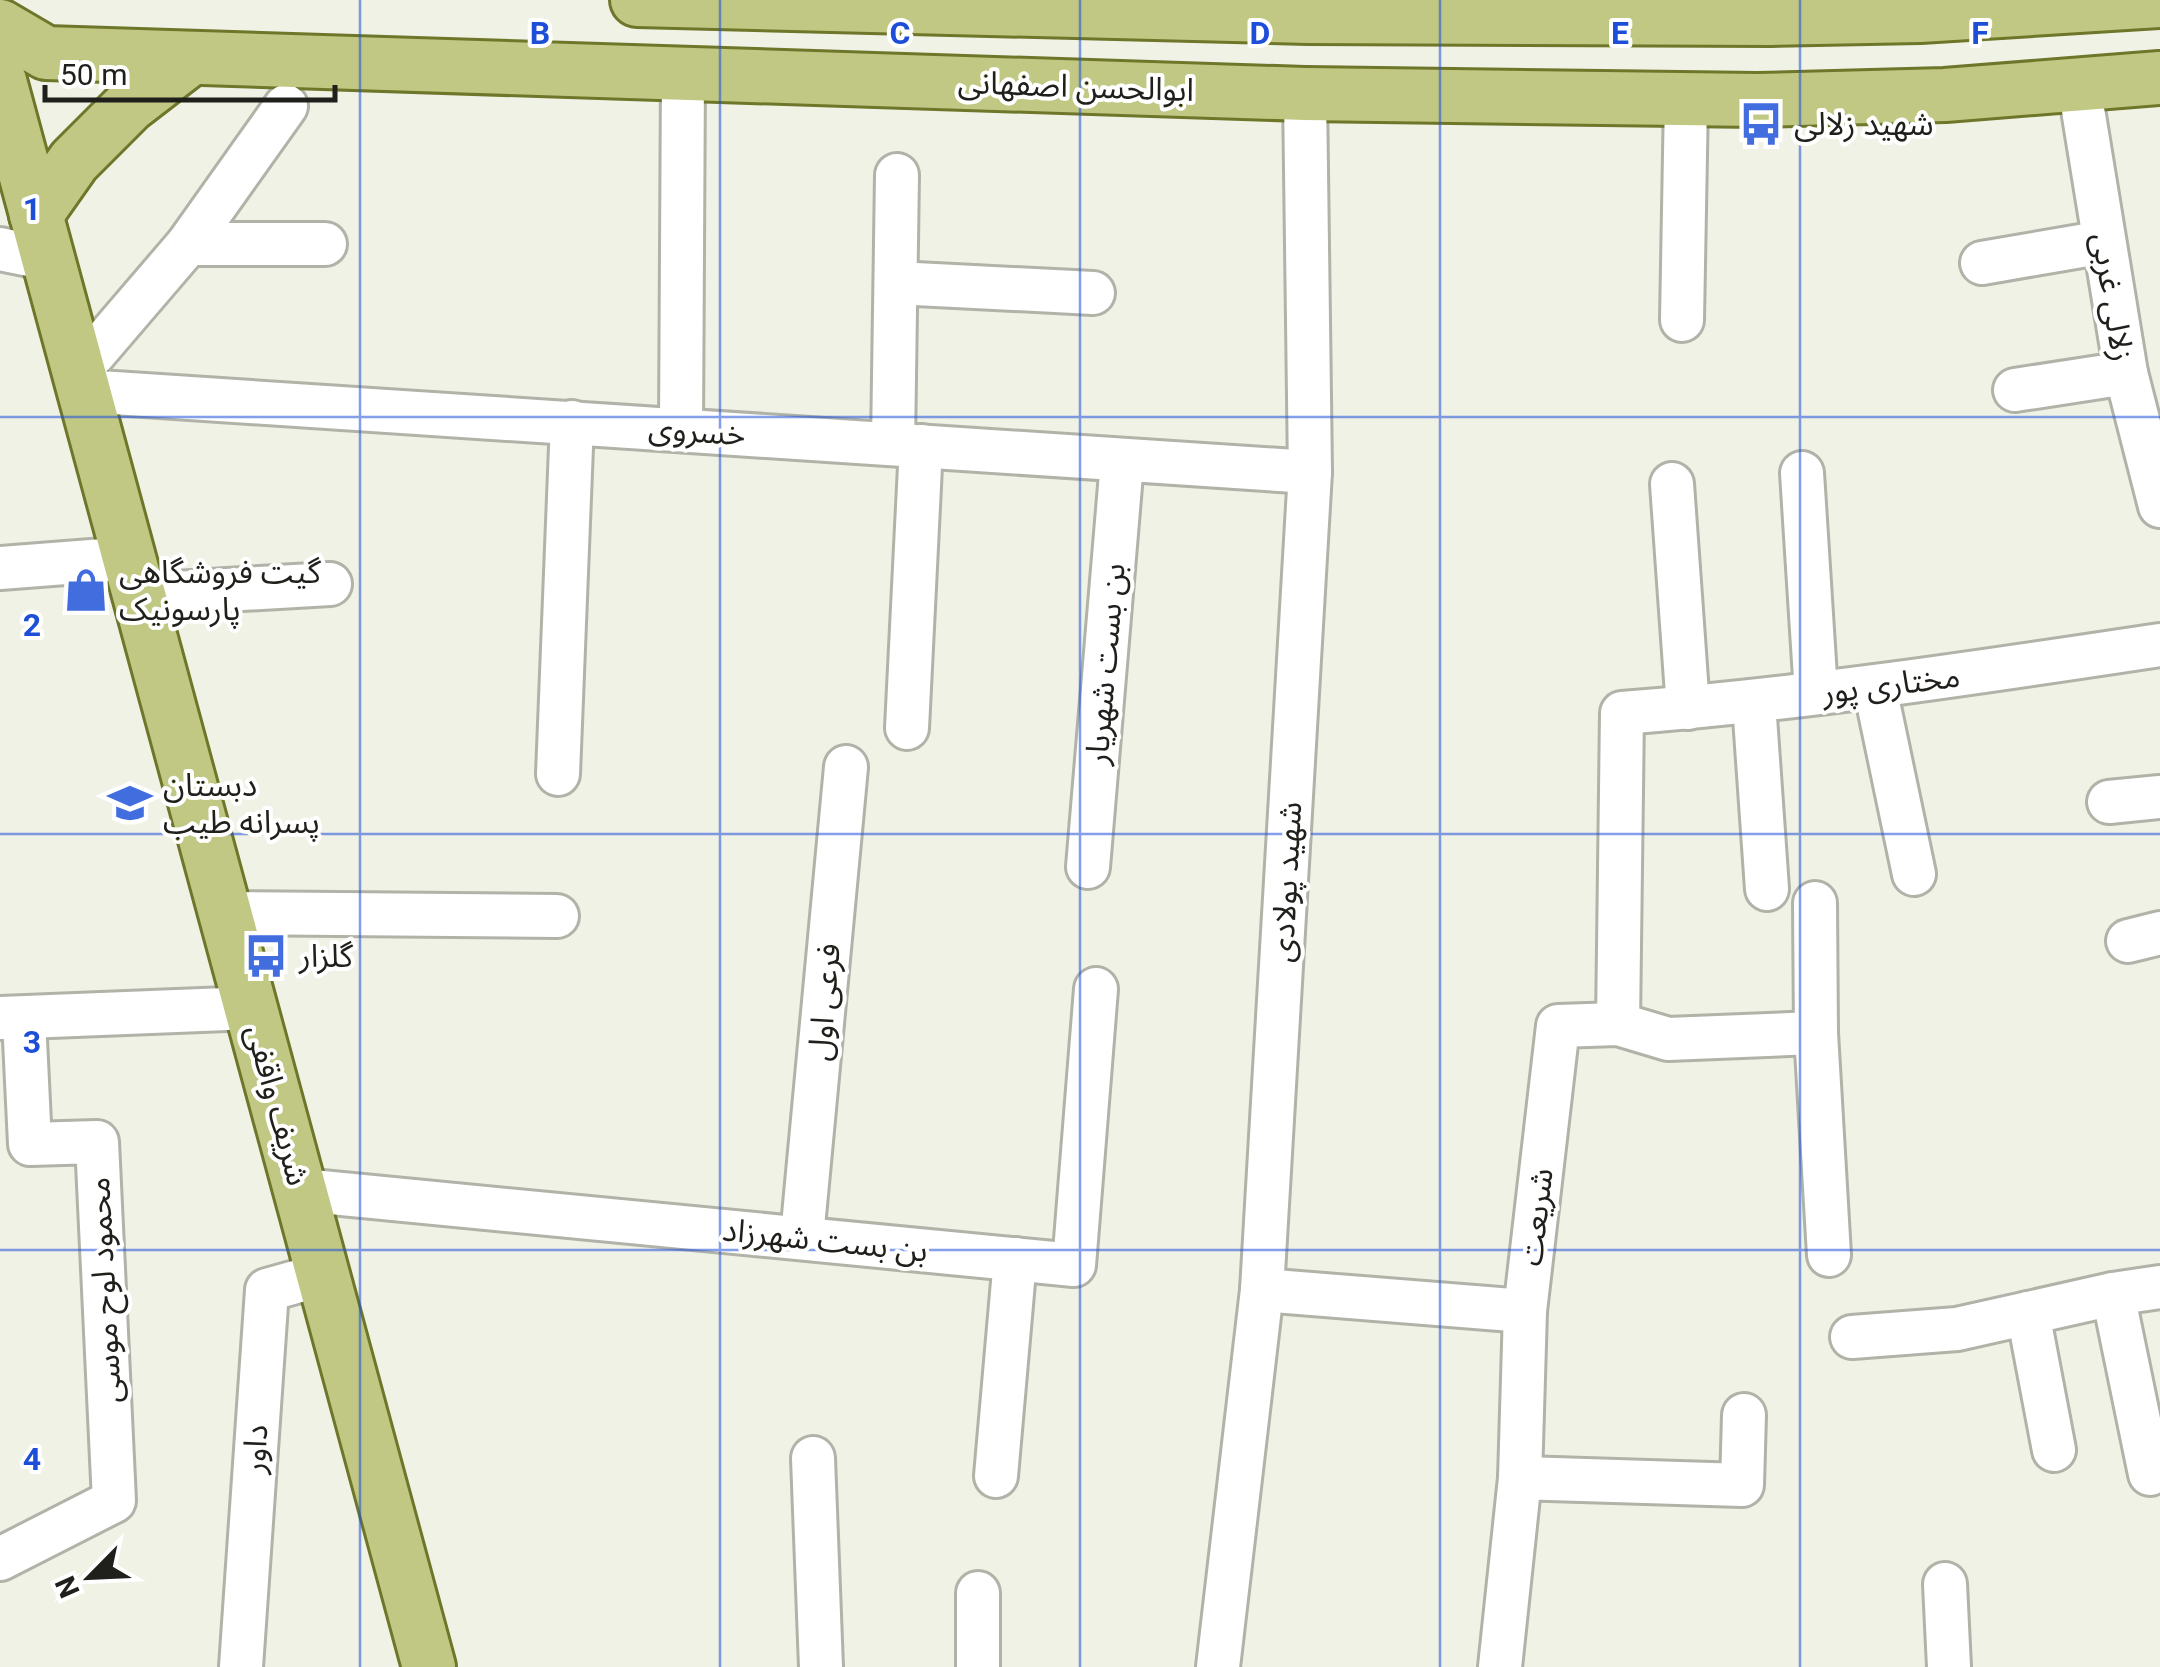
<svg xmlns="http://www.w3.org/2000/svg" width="2160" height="1667" viewBox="0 0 2160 1667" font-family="Roboto,'Noto Sans Arabic',sans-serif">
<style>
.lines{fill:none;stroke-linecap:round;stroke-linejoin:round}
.minor-casing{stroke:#b1b3a8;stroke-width:48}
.major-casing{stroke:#6e762a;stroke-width:58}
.minor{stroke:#fff;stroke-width:42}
.major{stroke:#c1c884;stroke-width:52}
.grid{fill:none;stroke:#1d4ed8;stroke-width:2.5;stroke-opacity:0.55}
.labels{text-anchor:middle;stroke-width:8;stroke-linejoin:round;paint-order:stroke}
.street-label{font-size:32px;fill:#1f201b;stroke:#fff}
.poi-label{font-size:32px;fill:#1f201b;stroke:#fff;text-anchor:start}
.grid-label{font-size:32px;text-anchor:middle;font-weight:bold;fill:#1d4ed8;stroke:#fff;stroke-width:8;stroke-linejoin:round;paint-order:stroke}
</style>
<rect width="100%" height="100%" fill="#f0f2e6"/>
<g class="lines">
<!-- minor casing -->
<g class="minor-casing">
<g id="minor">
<path d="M2079,85L2126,373L2160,506"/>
<path d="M188,244H325"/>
<path d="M0,249L49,259"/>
<path d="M1982,263L2104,242"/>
<path d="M896,283L1093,293"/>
<path d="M1682,320L1686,99"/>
<path d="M80,370L188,244L286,106"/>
<path d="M2015,390L2126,373"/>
<path d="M84,391L1310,472"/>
<path d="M681,429L683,73"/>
<path d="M893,444L897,175"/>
<path d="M1802,473L1816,693"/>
<path d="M1672,484L1688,708"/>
<path d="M0,568L130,558"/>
<path d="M140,595L330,584"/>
<path d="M1875,688L1914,874"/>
<path d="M1754,703L1767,889"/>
<path d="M907,728L921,446"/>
<path d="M558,774L572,422"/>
<path d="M2109,802L2160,797"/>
<path d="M1088,867L1122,462"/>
<path d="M1815,903L1816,1033L1829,1255"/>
<path d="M226,913L557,916"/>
<path d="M2128,941L2160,933"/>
<path d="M0,1018L252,1008"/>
<path d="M1618,1024L1622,713C1802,699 1981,672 2160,645"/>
<path d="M301,1190L1074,1265L1096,989"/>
<path d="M802,1237L846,767"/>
<path d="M1262,1290L1525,1311"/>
<path d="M2113,1294L2150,1474"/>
<path d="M2028,1313L2054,1450"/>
<path d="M1852,1337L1957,1329L2113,1294L2160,1287"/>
<path d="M813,1458L821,1667"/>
<path d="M996,1476L1015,1259"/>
<path d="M1520,1478L1742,1485L1744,1415"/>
<path d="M0,1559L114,1501L97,1142L30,1144L24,1019"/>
<path d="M1945,1584L1949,1667"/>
<path d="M241,1667L267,1290L324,1274"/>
<path d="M978,1667V1593"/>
<path d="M1218,1667L1262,1290L1310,472L1305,94"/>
<path d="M1500,1667L1520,1478L1525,1311L1558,1026L1618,1024L1668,1039L1816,1033"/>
</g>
</g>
<!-- major casing -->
<g class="major-casing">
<g id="major">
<path d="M637,0L1308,17L1771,19L1920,16L2160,1"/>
<path d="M0,26L46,53L1305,94L1758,100L1945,95L2160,78"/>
<path d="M0,81L429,1667"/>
<path d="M36,215L74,161L129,106L190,59"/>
</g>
</g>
<!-- minor -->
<use href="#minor" class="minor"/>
<!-- major -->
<use href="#major" class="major"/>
</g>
<!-- grid -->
<path class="grid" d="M360,0V1667M720,0V1667M1080,0V1667M1440,0V1667M1800,0V1667M0,417H2160M0,834H2160M0,1250H2160"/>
<!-- icons -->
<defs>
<g id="bus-bare" transform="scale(3.45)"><path d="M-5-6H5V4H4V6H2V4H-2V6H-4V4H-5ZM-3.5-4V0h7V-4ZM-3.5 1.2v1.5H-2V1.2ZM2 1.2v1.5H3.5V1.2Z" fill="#416ddf" stroke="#fff" stroke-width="2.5" paint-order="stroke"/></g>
<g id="shop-bare" transform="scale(3.45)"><path d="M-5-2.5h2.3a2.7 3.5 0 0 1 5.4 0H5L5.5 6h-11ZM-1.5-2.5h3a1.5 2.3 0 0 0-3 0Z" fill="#416ddf" stroke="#fff" stroke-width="2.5" paint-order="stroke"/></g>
<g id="school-bare" transform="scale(3.45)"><path d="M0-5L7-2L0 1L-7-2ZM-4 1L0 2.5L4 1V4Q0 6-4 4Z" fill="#416ddf" stroke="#fff" stroke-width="2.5" paint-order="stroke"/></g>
</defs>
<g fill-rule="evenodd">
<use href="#bus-bare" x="1761" y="124"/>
<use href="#shop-bare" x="86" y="590"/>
<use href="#school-bare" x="130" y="803"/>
<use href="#bus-bare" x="266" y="956"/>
</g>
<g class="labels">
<!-- street labels -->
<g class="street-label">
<text transform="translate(1076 86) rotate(2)" y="11">ابوالحسن اصفهانی</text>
<text transform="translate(2113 297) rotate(81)" y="11">زلالی غربی</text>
<text transform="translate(697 431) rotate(4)" y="11">خسروی</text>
<text transform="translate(1105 664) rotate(-85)" y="11">بن بست شهریار</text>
<text transform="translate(1891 684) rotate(-7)" y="11">مختاری پور</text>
<text transform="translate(1286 882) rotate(-87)" y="11">شهید پولادی</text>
<text transform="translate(824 1002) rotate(-85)" y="11">فرعی اول</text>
<text transform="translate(278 1105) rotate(75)" y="11">شریف واقفی</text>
<text transform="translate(1536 1217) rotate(-83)" y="11">شریعت</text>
<text transform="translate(825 1240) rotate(6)" y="11">بن بست شهرزاد</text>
<text transform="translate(104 1290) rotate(-93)" y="11">محمود لوح موسی</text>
<text transform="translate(255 1449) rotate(-86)" y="11">داور</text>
</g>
<!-- poi labels -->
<g class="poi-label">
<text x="1794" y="135">شهید زلالی</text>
<text x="119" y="583">گیت فروشگاهی<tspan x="119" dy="37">پارسونیک</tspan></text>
<text x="163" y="796">دبستان<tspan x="163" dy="37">پسرانه طیب</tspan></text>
<text x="299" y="967">گلزار</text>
</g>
</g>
<g class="grid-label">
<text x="540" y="44">B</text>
<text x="900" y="44">C</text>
<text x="1260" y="44">D</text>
<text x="1620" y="44">E</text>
<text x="1980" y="44">F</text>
<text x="32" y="220">1</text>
<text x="32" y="636">2</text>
<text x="32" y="1053">3</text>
<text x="32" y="1470">4</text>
</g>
<!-- north arrow -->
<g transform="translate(90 1577) rotate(246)" stroke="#ffffff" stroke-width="8" paint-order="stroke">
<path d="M0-8L18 38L0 25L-18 38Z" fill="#1f201b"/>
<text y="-15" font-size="28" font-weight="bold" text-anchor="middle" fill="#1f201b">N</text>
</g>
<!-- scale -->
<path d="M45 85v15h290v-15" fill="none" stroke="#1f201b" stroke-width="5"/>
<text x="60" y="85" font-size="30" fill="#1f201b" stroke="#ffffff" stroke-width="8" paint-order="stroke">50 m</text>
</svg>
